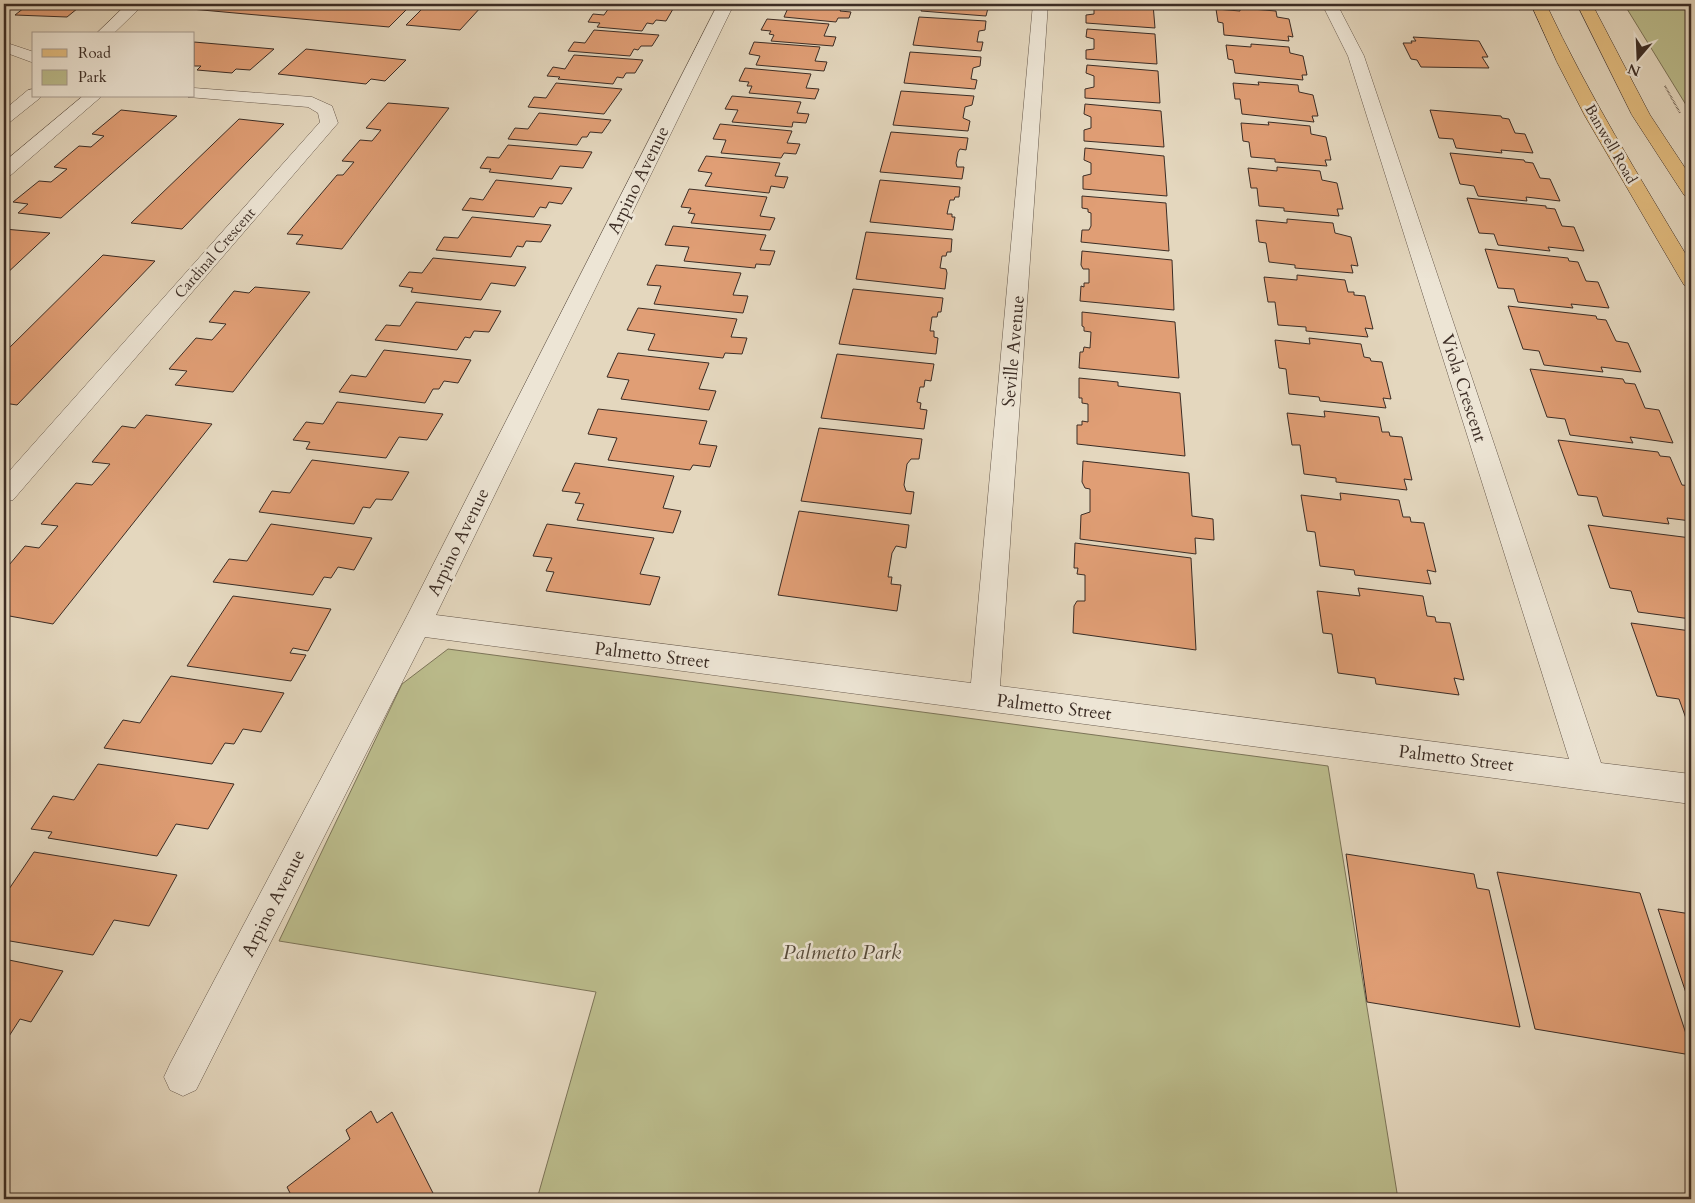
<svg xmlns="http://www.w3.org/2000/svg" width="1695" height="1203" viewBox="0 0 1695 1203" font-family="Cardo,serif">
<style>
.green{fill:#bbbc8c;stroke:#7c7458}
.building{fill:#e09e75;stroke:#3c2d25}
.lines{fill:none;stroke-linecap:round;stroke-linejoin:round}
.minor-casing{stroke:#66584b;stroke-width:1}
.major-casing{stroke:#3c2d25;stroke-width:1}
.path{stroke:#3c2d25;stroke-width:2;stroke-dasharray:0.5 1;stroke-linecap:butt}
.minor{fill:#ede5d5;fill-rule:evenodd}
.major{fill:#e2bc7f;fill-rule:evenodd}
.labels{text-anchor:middle;stroke-width:5;stroke-linejoin:round;paint-order:stroke}
.far-street-label{font-size:15px;fill:#3c2d25;stroke:#ede5d5}
.street-label{font-size:18px;fill:#3c2d25;stroke:#ede5d5}
.near-park-label{font-size:21px;font-style:italic;fill:#554a3a;stroke:#ede5d5}
</style>
<rect width="100%" height="100%" fill="#e4d7be"/>
<filter id="stains"><feTurbulence type="fractalNoise" baseFrequency=".004" numOctaves="4"/><feColorMatrix values="0 0 0 0 .2 0 0 0 0 .09 0 0 0 0 .02 0 0 0 .5 -.17"/></filter>
<radialGradient id="worn" r=".72"><stop offset=".6" stop-color="#630" stop-opacity="0"/><stop offset="1" stop-color="#630" stop-opacity=".3"/></radialGradient>
<!-- green -->
<g class="green">
<path d="M1624,4H1691V113Z"/>
<path d="M448,649L1328,766L1398,1199H537L596,992L279,941L402,684Z"/>
</g>
<!-- building -->
<g class="building">
<path d="M29,4H83L67,17L15,15Z"/>
<path d="M197,4H412L389,27L191,9Z"/>
<path d="M427,4H456L482,6L460,30L406,25Z"/>
<path d="M615,4H659L657,7Z"/>
<path d="M774,4H843L840,11L851,12L849,18H838L836,22L784,17L788,8L773,7Z"/>
<path d="M923,4H983L982,6L988,8L986,16L921,11Z"/>
<path d="M1090,4H1153L1155,28L1086,23V15L1094,14V5Z"/>
<path d="M611,5L673,9L666,21L656,20L653,24L647,23L642,31L597,27L600,23L588,22L593,14L604,15Z"/>
<path d="M1240,8L1276,11L1277,17L1289,19L1293,37L1288,36L1289,41L1224,35L1223,23L1218,22L1216,9L1240,11Z"/>
<path d="M919,17L986,21L985,30L979,31L977,42H983L981,51L913,45Z"/>
<path d="M767,19L829,24L824,36L836,37L833,46L771,41L774,35L769,34L771,31L761,30Z"/>
<path d="M1087,29L1155,34L1157,64L1086,59V50L1094,49V39L1086,37Z"/>
<path d="M594,30L659,35L652,46H641L638,50L634,49L630,56L568,51L574,42L585,43Z"/>
<path d="M1413,37L1479,41L1488,57H1482L1489,68L1421,67L1417,60L1411,59L1403,43H1412L1411,41H1416Z"/>
<path d="M194,42L274,49L250,70L236,69L232,73L197,70L201,66H194Z"/>
<path d="M754,42L820,47L815,61L827,62L824,71L756,65L760,56L749,54Z"/>
<path d="M1251,44L1289,47L1290,53L1303,56L1307,75H1302L1303,80L1235,73L1233,60L1228,59L1226,45L1251,47Z"/>
<path d="M306,49L406,60L385,81L371,79L366,84L278,74Z"/>
<path d="M910,52L981,57L980,66L973,68L971,79L977,80L975,89L904,83Z"/>
<path d="M574,55L643,60L635,73H626L623,78L617,77L613,84L558,79L560,77L547,76L553,67L565,69Z"/>
<path d="M1087,65L1158,71L1160,103L1085,98V89L1094,87V76L1086,73Z"/>
<path d="M745,68L811,74L806,88L819,89L815,99L749,93L752,86H747L749,82L739,81Z"/>
<path d="M1258,82L1298,85L1299,92L1313,95L1318,116H1312L1314,122L1242,114L1240,99H1235L1233,83L1259,85Z"/>
<path d="M556,83L622,89L604,114L528,107L534,97L546,98Z"/>
<path d="M901,91L974,96L972,105L965,107L963,118L970,121L968,131L893,125Z"/>
<path d="M732,96L801,102L797,113L809,114L806,123L793,122L792,127L732,122L738,110L725,109Z"/>
<path d="M388,103L449,108L342,249L296,244L303,235L287,234L337,175H343L354,162L342,161L360,140L372,141L381,130L366,128Z"/>
<path d="M1085,104L1161,111L1164,147L1084,141V130L1091,128V117L1084,114Z"/>
<path d="M121,110L177,116L61,218L18,213L28,204L13,202L39,181L51,182L67,169L54,167L79,146L91,147L104,136L92,134Z"/>
<path d="M1430,110L1501,116L1502,118L1509,119L1515,133L1525,134L1533,153L1501,150L1502,153L1456,148L1453,139L1439,138Z"/>
<path d="M539,113L611,120L602,133L590,132L587,137H582L577,145L508,139L515,128L528,129Z"/>
<path d="M239,119L284,124L182,229L131,223Z"/>
<path d="M1268,122L1310,126L1311,134L1326,137L1331,160H1325L1327,166L1275,162V159L1251,157L1249,142L1243,141L1241,123L1269,125Z"/>
<path d="M720,124L792,131L787,143L800,144L796,154L784,153L781,158L721,153L726,140L713,139Z"/>
<path d="M891,132L968,138L966,150L960,149L958,152L956,163L957,167H964L962,179L880,172Z"/>
<path d="M508,145L592,152L583,168L560,166L552,179L489,172L491,169L480,168L487,157L499,158Z"/>
<path d="M1085,148L1164,156L1167,196L1083,189V176L1091,174V163L1084,160Z"/>
<path d="M1450,153L1524,160L1525,162L1533,163L1540,178L1550,179L1560,201L1526,197L1527,201L1478,196L1474,186L1460,184Z"/>
<path d="M706,156L780,163L775,176L788,177L784,188L771,186L769,193L705,186L712,173L698,171Z"/>
<path d="M1277,167L1320,171L1322,180L1337,183L1343,209H1337L1339,216L1284,211V208L1259,206L1257,188H1251L1248,168L1277,171Z"/>
<path d="M496,180L572,188L562,204L549,202L546,208L540,207L534,217L462,210L470,198L483,200Z"/>
<path d="M880,180L960,187L959,197H955L954,200H950L947,214H952V217H955L953,230L870,222Z"/>
<path d="M689,189L767,197L760,216L775,218L770,230L691,223L695,214L688,213L691,208L681,207Z"/>
<path d="M1082,196L1166,203L1169,251L1081,242L1082,230H1089L1091,226V213L1088,212V209L1082,208Z"/>
<path d="M1467,198L1546,206V208L1555,209L1562,226L1574,227L1584,251L1548,247L1550,251L1498,245L1494,234L1479,233Z"/>
<path d="M472,217L551,225L541,242L526,241L523,247L517,246L511,257L436,250L444,237L458,238Z"/>
<path d="M1287,219L1333,223L1335,233L1351,237L1358,266L1351,265L1353,273L1295,268V265L1269,262L1266,243L1259,242L1256,220L1287,223Z"/>
<path d="M673,226L766,235L760,250L775,251L770,265L756,264L755,268L684,261L689,247L665,245Z"/>
<path d="M4,229L50,233L4,276Z"/>
<path d="M866,232L952,239L951,252H947L946,256H942L940,268L946,269L947,273L945,289L856,279Z"/>
<path d="M1485,249L1568,258L1569,261L1578,262L1586,281L1598,282L1609,308L1571,304L1573,308L1518,302L1514,289L1498,288Z"/>
<path d="M1082,251L1172,260L1174,310L1080,301L1081,286L1084,287V283H1089V269H1083L1081,265Z"/>
<path d="M103,255L155,261L17,405L4,403V353Z"/>
<path d="M433,258L526,267L515,286L491,283L481,300L411,292L413,288L399,286L409,272L422,273Z"/>
<path d="M656,265L741,273L733,295L748,296L743,313L654,304L661,286L647,285Z"/>
<path d="M1297,275L1345,280L1348,292H1354V295L1365,296L1373,329L1365,328L1368,337L1306,331V327L1278,325L1275,302H1268L1264,277L1297,280Z"/>
<path d="M255,287L310,292L233,392L175,385L187,371L169,369L196,338L212,340L226,324L209,322L234,291L249,293Z"/>
<path d="M853,289L943,298L941,312H938L937,317H932L930,331H934V337L938,338L936,354L839,344Z"/>
<path d="M416,302L501,311L489,332L474,331L470,338L465,337L457,350L375,340L386,325L400,326Z"/>
<path d="M1508,306L1596,316L1597,319L1606,320L1616,341L1628,343L1641,372L1601,367L1603,372L1544,365L1539,351L1523,349Z"/>
<path d="M638,308L737,319L731,337L747,338L742,354L725,353L723,358L648,350L655,334L627,330Z"/>
<path d="M1082,312L1175,322L1179,378L1079,368L1080,352H1083L1084,347L1090,348L1091,332L1084,331V327L1082,326Z"/>
<path d="M1309,338L1361,344L1364,357L1370,358L1371,361L1382,362L1391,399L1383,398L1386,408L1320,401L1319,397L1289,394L1286,369L1279,368L1275,340L1310,344Z"/>
<path d="M384,350L471,360L458,383L444,381L439,389H433L425,403L339,392L351,375L366,377Z"/>
<path d="M618,353L709,363L699,389L716,391L709,410L621,399L629,380L607,377Z"/>
<path d="M837,354L934,364L931,381L925,380L924,387H920L917,402L921,403L920,409L927,410L924,429L821,418Z"/>
<path d="M1530,369L1623,379L1625,383L1635,384L1645,408L1659,410L1673,443L1630,437L1633,443L1570,435L1565,419L1547,417Z"/>
<path d="M1079,378L1118,382V386L1180,393L1185,456L1077,444V425H1082V421L1088,422V404L1082,403V398H1079Z"/>
<path d="M337,402L443,414L427,440L399,437L386,458L306,449L310,442L293,440L306,422L323,424Z"/>
<path d="M598,409L707,421L699,444L717,446L710,467L693,465L690,470L608,460L617,438L588,434Z"/>
<path d="M1324,411L1379,417L1382,432H1389L1390,436L1402,437L1412,480L1404,479L1407,490L1336,482V478L1304,474L1300,445H1292L1287,413L1325,417Z"/>
<path d="M146,415L212,424L53,624L4,615V571L25,546L39,548L58,526L41,524L76,483L92,485L110,464L92,462L122,426L135,428Z"/>
<path d="M819,428L922,439L919,459H911L907,464L904,485L906,491L914,492L911,514L801,501Z"/>
<path d="M1558,440L1658,452L1660,456L1670,457L1682,485L1691,486V521L1667,518L1669,524L1603,516L1597,497L1578,495Z"/>
<path d="M312,460L409,472L392,500L376,499L370,508L363,507L354,524L259,512L272,491L290,493Z"/>
<path d="M1083,461L1189,473L1192,516L1213,519L1214,540L1195,538L1196,554L1080,539L1081,515L1090,512V489L1085,488L1082,482Z"/>
<path d="M575,463L674,476L663,508L681,511L673,533L577,520L584,504L575,503L580,493L562,491Z"/>
<path d="M1340,493L1399,500L1403,517H1410L1411,522L1424,523L1436,572L1427,570L1431,584L1355,575L1354,570L1320,566L1315,532L1307,531L1301,495L1341,500Z"/>
<path d="M799,511L909,525L906,548L896,546L892,553L888,577H892L891,584L901,585L897,611L778,595Z"/>
<path d="M271,524L372,538L354,570L338,567L331,578L324,577L313,595L213,582L229,559L247,561Z"/>
<path d="M547,524L654,538L640,574L660,577L650,605L546,591L554,572L546,571L552,558L533,556Z"/>
<path d="M1588,525L1691,538V619L1638,612L1631,591L1610,588Z"/>
<path d="M1075,543L1191,558L1196,650L1073,633L1074,606L1077,601H1085V575L1077,574L1078,568H1074Z"/>
<path d="M1358,588L1423,596L1427,616L1435,617L1436,622L1450,623L1464,680L1454,678L1459,695L1376,684L1375,678L1338,673L1332,634L1323,633L1317,591L1360,596Z"/>
<path d="M233,596L331,609L308,651L293,648L290,653L306,655L291,681L187,666Z"/>
<path d="M1631,623L1691,631V724H1688L1679,699L1657,696Z"/>
<path d="M171,676L284,693L261,732L243,729L234,744L225,743L212,764L104,748L123,720L140,723Z"/>
<path d="M98,764L234,784L208,829L176,824L157,856L48,838L52,832L31,829L53,796L74,800Z"/>
<path d="M34,852L177,875L149,926L114,920L93,955L4,940V892H7Z"/>
<path d="M1346,854L1474,874L1477,888L1489,890L1520,1027L1367,1002Z"/>
<path d="M1497,872L1640,893L1691,1049V1055L1535,1029Z"/>
<path d="M1658,909L1691,914V1008Z"/>
<path d="M4,959L63,971L31,1022L20,1019L4,1044Z"/>
<path d="M371,1111L377,1123L392,1112L436,1199H293L287,1187L350,1139L346,1130Z"/>
</g>
<g class="lines">
<!-- minor casing -->
<g class="minor-casing">
<g id="minor">
<path d="M127,4H144L113,34H96Z"/>
<path d="M718,4H734L436,615L971,683L1033,4H1048L1000,686L1569,759L1348,56L1322,4H1337L1364,56L1601,763L1691,774V804L425,637L196,1090L183,1096L170,1090L164,1077L170,1064L407,616Z"/>
<path d="M4,42L34,52V63L4,52Z"/>
<path d="M194,88L312,97L332,106L338,123L13,500L4,502V477L320,122L318,113L308,107L188,97L194,96Z"/>
<path d="M34,89V96H41L40,98L10,122L4,123V110L28,90Z"/>
<path d="M83,96H102L11,175L4,177V162Z"/>
</g>
</g>
<!-- major casing -->
<g class="major-casing">
<g id="major">
<path d="M1531,4H1546C1588,94 1640,178 1691,263V286L1684,285L1681,280L1585,116L1557,62Z"/>
<path d="M1577,4H1592L1650,115L1691,177V197L1684,195L1632,115Z"/>
</g>
</g>
<!-- path -->
<path class="path" d="M1665,86L1680,113"/>
<!-- minor -->
<use href="#minor" class="minor"/>
<!-- major -->
<use href="#major" class="major"/>
</g>
<g class="labels">
<!-- far-street labels -->
<g class="far-street-label">
<text transform="translate(1611 144) rotate(60)" y="5">Banwell Road</text>
<text transform="translate(215 253) rotate(-49)" y="5">Cardinal Crescent</text>
</g>
<!-- street labels -->
<g class="street-label">
<text transform="translate(638 180) rotate(-64)" y="6">Arpino Avenue</text>
<text transform="translate(1013 351) rotate(-85)" y="6">Seville Avenue</text>
<text transform="translate(1464 388) rotate(72)" y="6">Viola Crescent</text>
<text transform="translate(458 542) rotate(-64)" y="6">Arpino Avenue</text>
<text transform="translate(652 655) rotate(7)" y="6">Palmetto Street</text>
<text transform="translate(1054 707) rotate(7)" y="6">Palmetto Street</text>
<text transform="translate(1456 758) rotate(7)" y="6">Palmetto Street</text>
<text transform="translate(273 903) rotate(-63)" y="6">Arpino Avenue</text>
</g>
<!-- near-park labels -->
<g class="near-park-label">
<text x="842" y="959">Palmetto Park</text>
</g>
</g>
<!-- margin -->
<rect width="1695" height="1203" fill="none" stroke="#e4d7be" stroke-width="20"/>
<rect x="5" y="5" width="1685" height="1193" fill="none" stroke="#3c2d25" stroke-width="2.5"/>
<rect x="10" y="10" width="1675" height="1183" fill="none" stroke="#3c2d25"/>
<!-- legend -->
<rect x="32" y="32" width="162" height="65" fill="#ede5d5" stroke="#a69b8f"/>
<rect x="42" y="49" width="25" height="8" fill="#e2bc7f" stroke="#a69b8f"/>
<text x="78" y="58" font-size="15" fill="#3c2d25">Road</text>
<rect x="42" y="70" width="25" height="15" fill="#bbbc8c" stroke="#a69b8f"/>
<text x="78" y="82" font-size="15" fill="#3c2d25">Park</text>
<!-- north arrow -->
<g transform="translate(1638 58) rotate(199)" stroke="#ede5d5" stroke-width="4" paint-order="stroke">
<path d="M0-4L9 19L0 12L-9 19Z" fill="#3c2d25"/>
<text y="-8" font-size="14" font-weight="bold" text-anchor="middle" fill="#3c2d25">N</text>
</g>
<rect width="100%" height="100%" filter="url(#stains)"/>
<rect width="100%" height="100%" fill="url(#worn)"/>
</svg>
